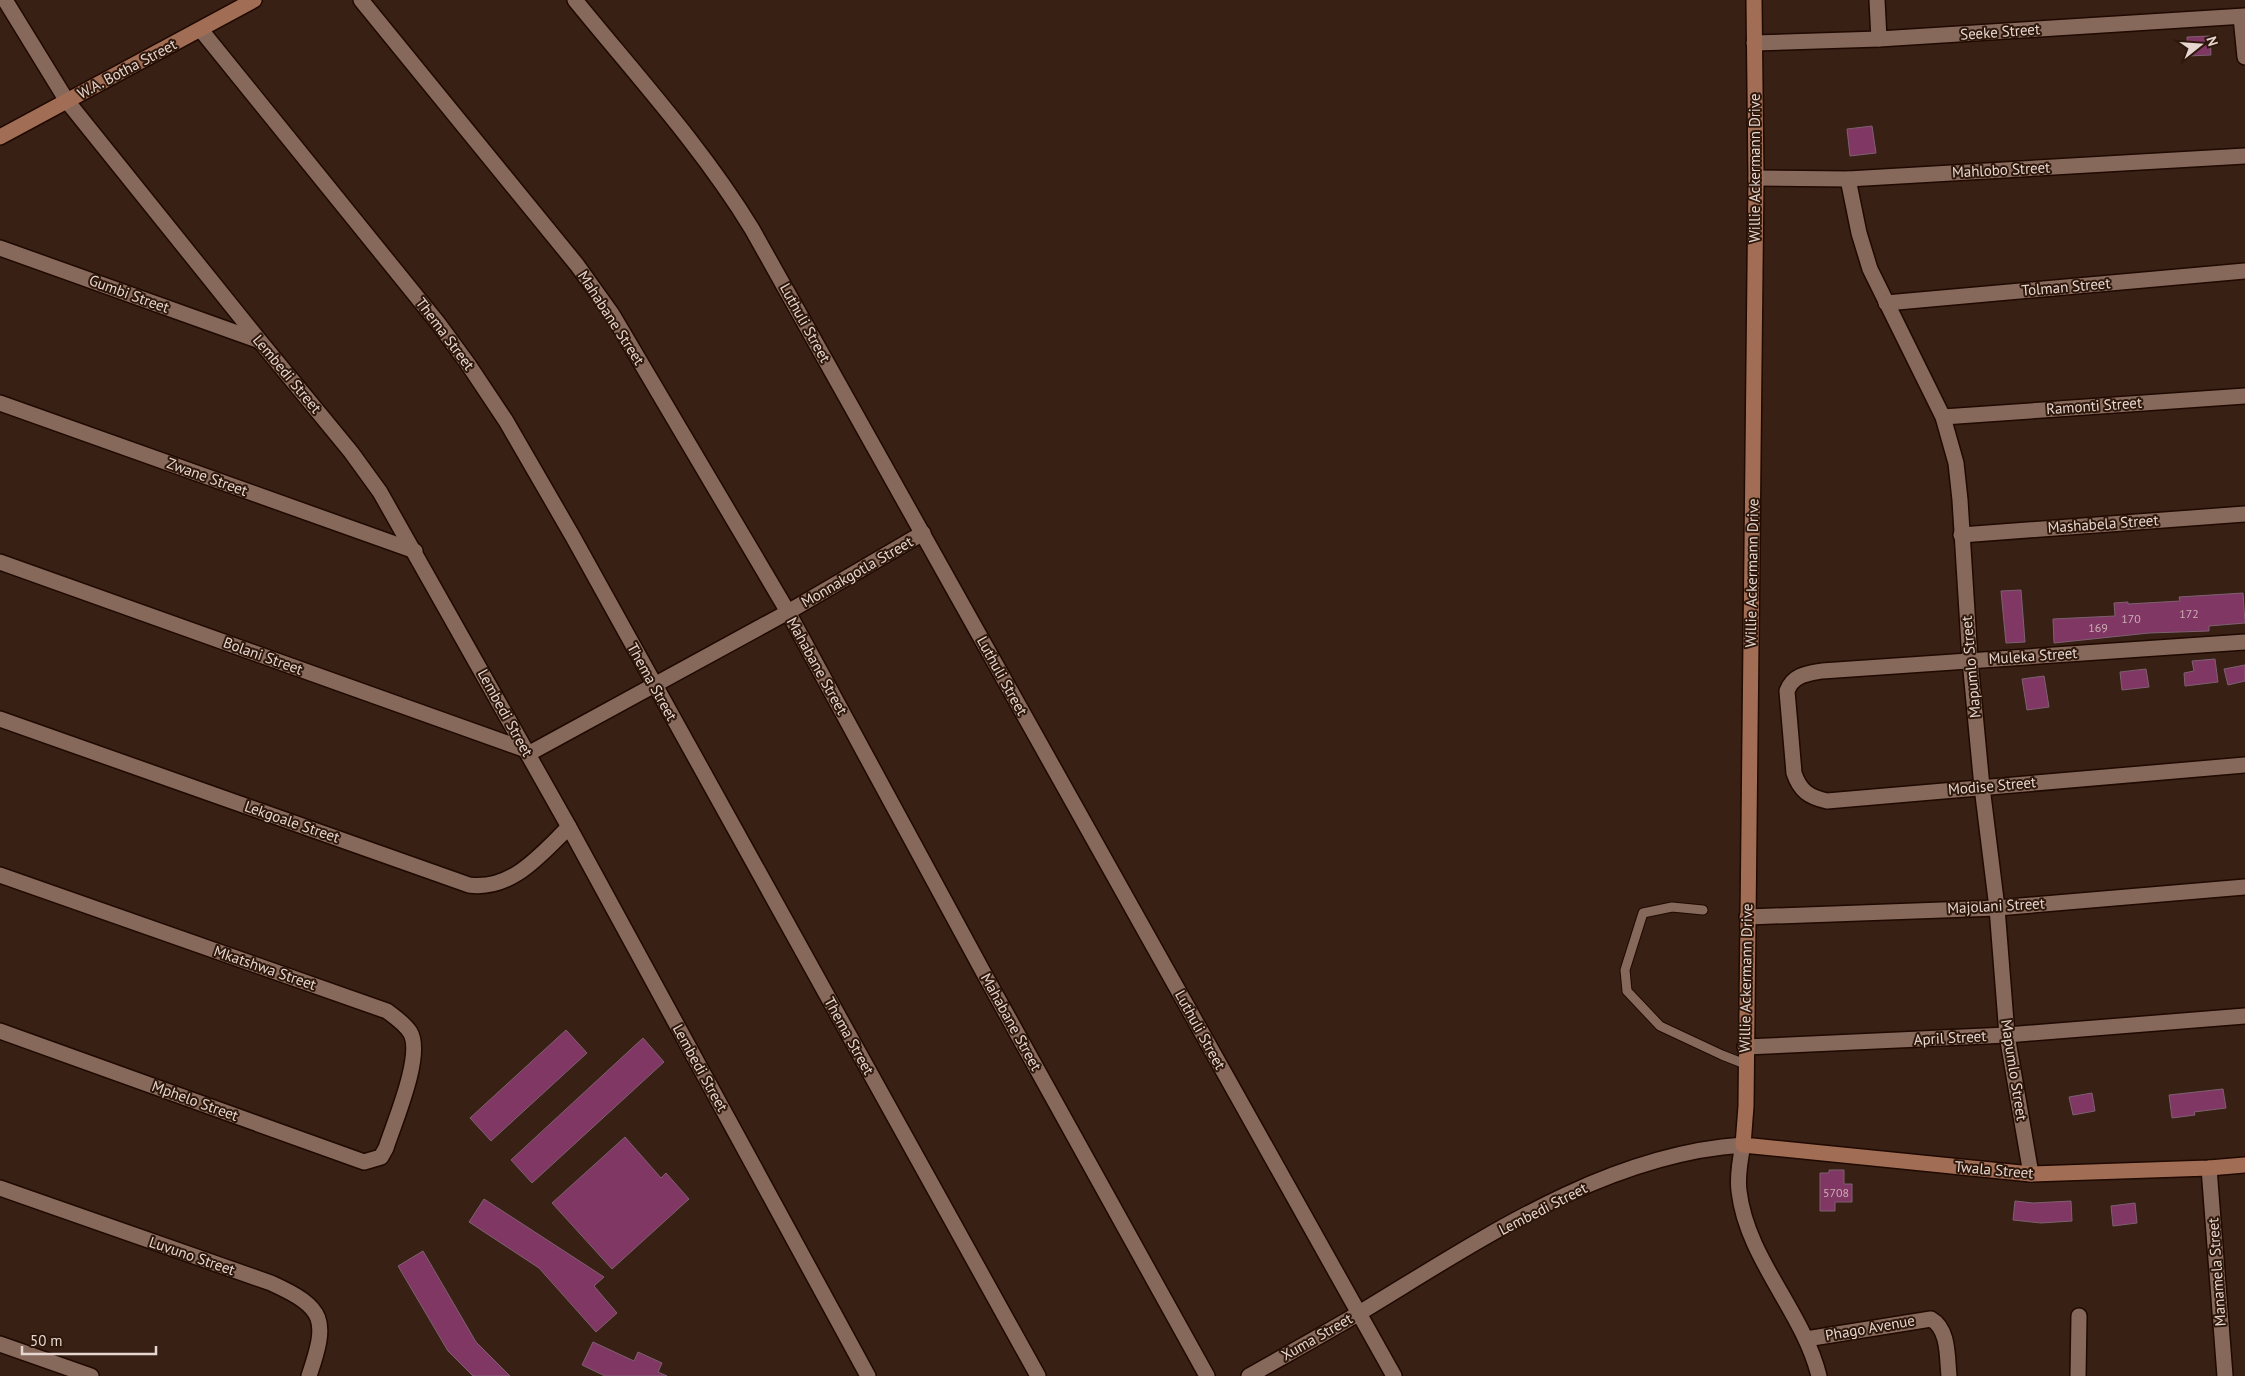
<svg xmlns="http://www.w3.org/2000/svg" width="2245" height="1376" viewBox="0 0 2245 1376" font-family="'PT Sans',sans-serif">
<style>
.building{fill:#803764;stroke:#7d6170}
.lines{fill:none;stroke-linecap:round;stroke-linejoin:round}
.lane-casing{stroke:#1f0901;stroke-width:11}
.street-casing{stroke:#1f0901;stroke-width:18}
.secondary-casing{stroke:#1f0901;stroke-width:18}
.lane{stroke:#86695b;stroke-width:9}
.street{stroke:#86695b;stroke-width:15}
.secondary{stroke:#a26d55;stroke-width:15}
.labels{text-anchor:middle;stroke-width:4;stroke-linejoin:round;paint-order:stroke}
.number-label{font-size:12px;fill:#cdaeb4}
.street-label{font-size:15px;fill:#e7d6cf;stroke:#2e170b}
</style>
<rect width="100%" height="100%" fill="#382014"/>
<!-- building -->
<g class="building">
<path d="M2210,36L2211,55L2188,56L2187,37Z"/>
<path d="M1872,126L1876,153L1850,156L1847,129Z"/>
<path d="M2021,590L2025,642L2006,643L2001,591Z"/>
<path d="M2243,593L2245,623L2209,626V631L2149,633L2054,643L2053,619L2115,616L2114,603L2128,602V604L2180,601L2179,597Z"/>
<path d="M2215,659L2218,682L2185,686L2184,673L2194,671L2192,661Z"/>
<path d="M2245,665V681L2228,685L2224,669Z"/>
<path d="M2146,669L2149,687L2122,690L2120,672Z"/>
<path d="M2044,676L2049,707L2027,710L2022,679Z"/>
<path d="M566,1030L587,1053L491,1141L470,1118Z"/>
<path d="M643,1038L664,1062L532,1183L511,1160Z"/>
<path d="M2223,1089L2226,1108L2194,1112L2195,1115L2172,1118L2169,1095Z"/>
<path d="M2092,1093L2095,1111L2073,1115L2069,1097Z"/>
<path d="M625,1137L661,1178L666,1173L689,1199L612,1269L552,1203Z"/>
<path d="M1829,1170H1844V1184H1852V1202H1835V1211H1820V1173H1829Z"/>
<path d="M484,1199L604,1277L594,1286L617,1313L596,1332L539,1268L469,1222Z"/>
<path d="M2015,1201L2033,1203L2071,1201L2072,1221L2041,1223L2013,1220Z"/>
<path d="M2135,1203L2137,1223L2113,1226L2111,1206Z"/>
<path d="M423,1251L476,1342L510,1376H473L448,1351L398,1266Z"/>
<path d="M593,1342L634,1361L638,1352L662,1363L658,1372L667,1376H605L582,1365Z"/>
</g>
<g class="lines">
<!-- lane casing -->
<g class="lane-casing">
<path id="lane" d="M1703,910L1672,907L1643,913L1625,970L1627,991L1660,1026L1722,1055L1745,1064"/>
</g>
<!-- street casing -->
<g class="street-casing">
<g id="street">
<path d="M5,0L67,101L259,340L351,452L380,492L569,827L868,1376"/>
<path d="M361,0L577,265L612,314L788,612L987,979L1207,1376"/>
<path d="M575,0C636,75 702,147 752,229L1394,1376"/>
<path d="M1877,0L1879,39"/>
<path d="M2241,17L2245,57"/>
<path d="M201,30L438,323L468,364L506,421L573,537L1038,1376"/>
<path d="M1754,43L1879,39L2245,16"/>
<path d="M1756,178L1848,179L2245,156"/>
<path d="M1848,179L1859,233L1870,269L1943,417L1956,463L1960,500L1970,660L1982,787L1997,908L2007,1035L2031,1174"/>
<path d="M0,248L257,340"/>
<path d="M1886,303L2245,271"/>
<path d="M0,403L415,551"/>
<path d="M1943,417L2245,396"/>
<path d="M1961,535L2245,514"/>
<path d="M0,562L526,750"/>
<path d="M2245,642L1822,671C1806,674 1793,675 1787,691L1794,773C1800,791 1809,797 1827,801L2245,765"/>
<path d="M0,719L469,885C512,891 541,854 569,827"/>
<path d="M528,754L788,612L923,533"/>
<path d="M0,875L387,1011C395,1017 404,1023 410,1032C424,1054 394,1123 386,1148L381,1157L364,1162L0,1031"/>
<path d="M1747,917L1997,908L2245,887"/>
<path d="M1745,1047L2007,1035L2245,1016"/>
<path d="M2209,1168L2225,1376"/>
<path d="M0,1188L271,1283C326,1308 328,1320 309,1376"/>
<path d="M1806,1339L1931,1319C1949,1329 1947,1357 1949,1376"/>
<path d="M0,1344L91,1376"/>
<path d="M1249,1376C1286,1355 1324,1334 1361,1312C1477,1242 1604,1154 1743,1145C1740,1160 1737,1176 1739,1191C1747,1259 1803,1311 1819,1376"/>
<path d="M2078,1376L2079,1316"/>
</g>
</g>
<!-- secondary casing -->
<g class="secondary-casing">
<g id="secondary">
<path d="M1754,0L1756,178L1746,1106L1743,1145L2031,1174L2209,1168L2245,1165"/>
<path d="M0,137L254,0"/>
</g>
</g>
<!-- lane -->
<use href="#lane" class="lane"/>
<!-- street -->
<use href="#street" class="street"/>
<!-- secondary -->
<use href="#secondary" class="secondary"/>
</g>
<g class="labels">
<!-- number labels -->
<g class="number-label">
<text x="2189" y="618">172</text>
<text x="2131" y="623">170</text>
<text x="2098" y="632">169</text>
<text x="1836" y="1197">5708</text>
</g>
<!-- street labels -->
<g class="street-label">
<text transform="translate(2000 32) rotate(-4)" y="5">Seeke Street</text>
<text transform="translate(127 69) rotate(-28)" y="5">W.A. Botha Street</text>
<text transform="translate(1755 168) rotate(-90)" y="5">Willie Ackermann Drive</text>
<text transform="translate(2001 170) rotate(-3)" y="5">Mahlobo Street</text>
<text transform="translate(2066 287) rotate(-5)" y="5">Tolman Street</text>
<text transform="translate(129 294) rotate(20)" y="5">Gumbi Street</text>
<text transform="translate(611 318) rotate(57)" y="5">Mahabane Street</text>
<text transform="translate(805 323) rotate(61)" y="5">Luthuli Street</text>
<text transform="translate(445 334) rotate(53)" y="5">Thema Street</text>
<text transform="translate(287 374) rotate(50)" y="5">Lembedi Street</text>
<text transform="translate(2094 406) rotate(-4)" y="5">Ramonti Street</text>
<text transform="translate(207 477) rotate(20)" y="5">Zwane Street</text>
<text transform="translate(2103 524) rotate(-4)" y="5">Mashabela Street</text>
<text transform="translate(857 572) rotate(-30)" y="5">Monnakgotla Street</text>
<text transform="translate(1752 573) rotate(-89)" y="5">Willie Ackermann Drive</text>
<text transform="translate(263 656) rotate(20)" y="5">Bolani Street</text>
<text transform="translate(2033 656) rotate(-4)" y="5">Muleka Street</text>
<text transform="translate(817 666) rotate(61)" y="5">Mahabane Street</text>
<text transform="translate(1971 667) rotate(-95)" y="5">Mapumlo Street</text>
<text transform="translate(1002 676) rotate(61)" y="5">Luthuli Street</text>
<text transform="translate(652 682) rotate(61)" y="5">Thema Street</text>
<text transform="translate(505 713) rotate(61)" y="5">Lembedi Street</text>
<text transform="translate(1992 786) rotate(-5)" y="5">Modise Street</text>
<text transform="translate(292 822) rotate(19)" y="5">Lekgoale Street</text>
<text transform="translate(1996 906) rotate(-3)" y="5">Majolani Street</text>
<text transform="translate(265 968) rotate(19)" y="5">Mkatshwa Street</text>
<text transform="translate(1746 978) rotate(-89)" y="5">Willie Ackermann Drive</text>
<text transform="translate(1011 1022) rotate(61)" y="5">Mahabane Street</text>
<text transform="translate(1200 1030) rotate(61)" y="5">Luthuli Street</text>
<text transform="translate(849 1036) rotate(61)" y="5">Thema Street</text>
<text transform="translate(1950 1038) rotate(-3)" y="5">April Street</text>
<text transform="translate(700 1068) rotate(61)" y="5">Lembedi Street</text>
<text transform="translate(2014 1070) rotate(81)" y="5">Mapumlo Street</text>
<text transform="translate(195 1101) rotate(20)" y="5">Mphelo Street</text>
<text transform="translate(1994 1170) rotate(5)" y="5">Twala Street</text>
<text transform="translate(1543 1209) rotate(-27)" y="5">Lembedi Street</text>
<text transform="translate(192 1256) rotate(19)" y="5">Luvuno Street</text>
<text transform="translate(2217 1272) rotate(-94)" y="5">Manamela Street</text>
<text transform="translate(1870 1328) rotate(-10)" y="5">Phago Avenue</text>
<text transform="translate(1317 1337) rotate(-30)" y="5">Xuma Street</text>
</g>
</g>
<!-- north arrow -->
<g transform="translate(2200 45) rotate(73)" stroke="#2e170b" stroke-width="4" paint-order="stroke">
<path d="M0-4L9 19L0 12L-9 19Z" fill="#e7d6cf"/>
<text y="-8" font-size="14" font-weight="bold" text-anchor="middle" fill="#e7d6cf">N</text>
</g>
<!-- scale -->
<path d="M22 1346v8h134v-8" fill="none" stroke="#e7d6cf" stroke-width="2.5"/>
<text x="30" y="1346" font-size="15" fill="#e7d6cf" stroke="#2e170b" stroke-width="4" paint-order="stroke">50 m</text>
</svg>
